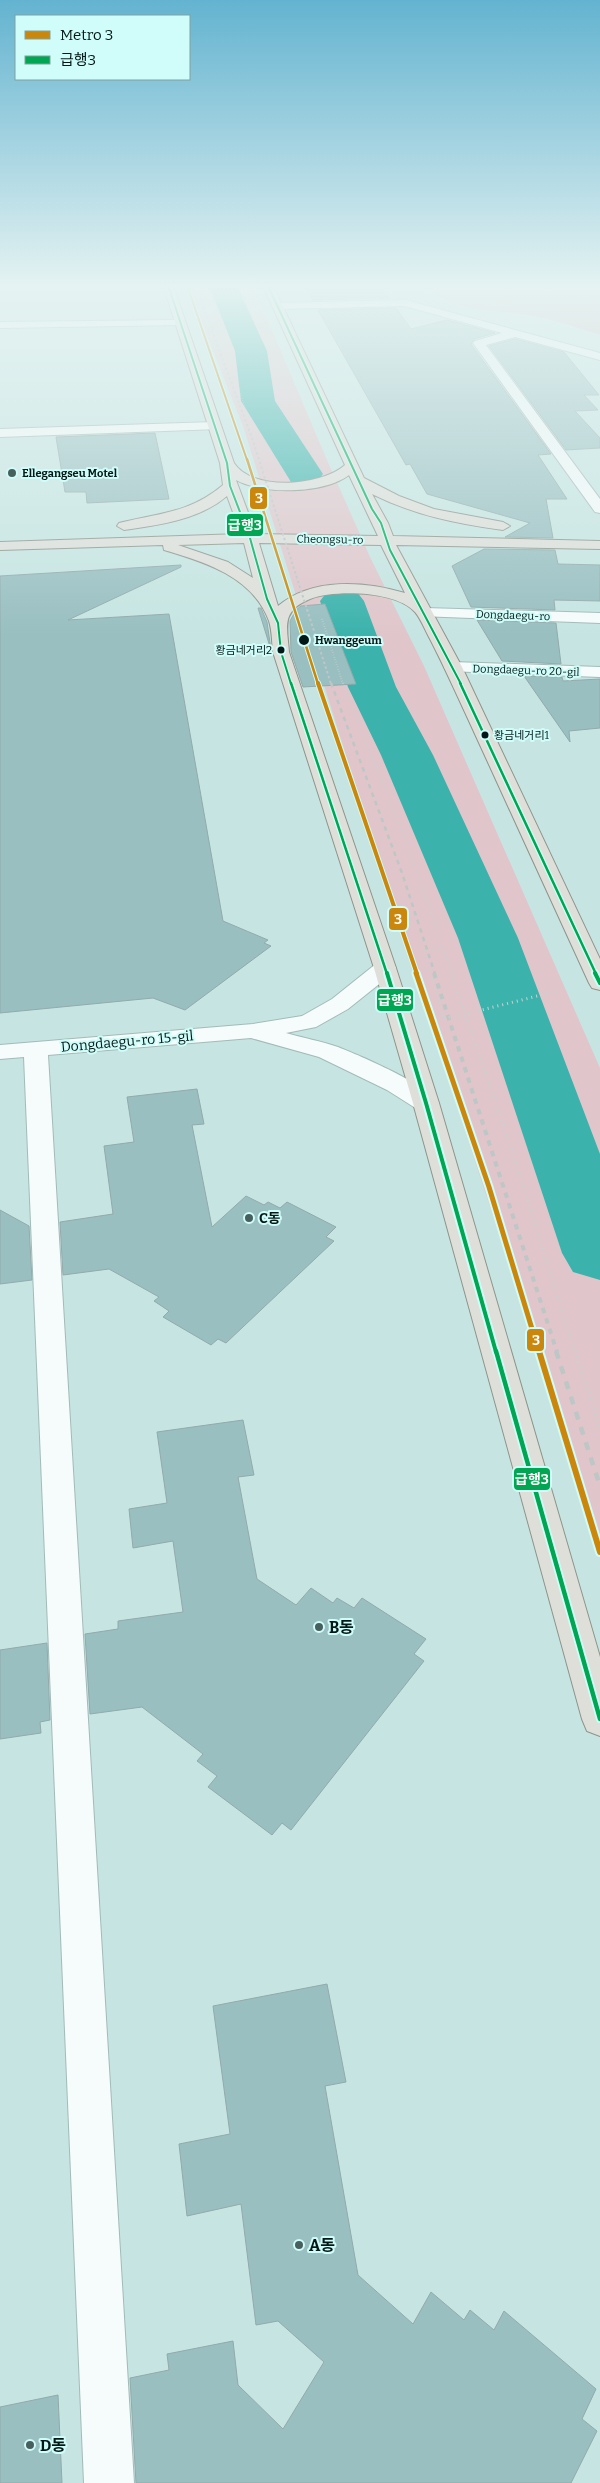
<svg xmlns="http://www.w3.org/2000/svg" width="600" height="2483" viewBox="0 0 600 2483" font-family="Bitter,'Noto Sans KR',serif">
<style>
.green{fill:#e0c6cb}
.forest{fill:#e3b4be}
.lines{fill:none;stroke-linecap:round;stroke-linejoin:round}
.river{fill:#3bb2ac;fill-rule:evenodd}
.building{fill:#99bfc1;stroke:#92aaaa}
.minor-casing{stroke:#a2bbb8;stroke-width:2}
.major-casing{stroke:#8c958a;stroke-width:2}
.path-far4{stroke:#c9d1d1;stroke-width:1;stroke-dasharray:0.5 2;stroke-linecap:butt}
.path-far3{stroke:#c9d1d1;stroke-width:2;stroke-dasharray:0.5 2;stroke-linecap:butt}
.path-far2{stroke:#c9d1d1;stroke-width:2.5;stroke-dasharray:0.5 2.5;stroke-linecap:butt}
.path-far1{stroke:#c9d1d1;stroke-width:3;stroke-dasharray:1 4;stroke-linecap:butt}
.path{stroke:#c9d1d1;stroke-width:4;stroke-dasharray:1 4.5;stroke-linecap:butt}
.minor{fill:#f6fbfb;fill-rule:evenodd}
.major{fill:#dfdfda;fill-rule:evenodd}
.rail-far3{stroke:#bec6c6;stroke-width:2;stroke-dasharray:2.5 2.5;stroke-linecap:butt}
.rail-far2{stroke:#bec6c6;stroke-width:2.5;stroke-dasharray:4.5 4.5;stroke-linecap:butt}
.rail-far1{stroke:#bec6c6;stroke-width:4;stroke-dasharray:5.5 5.5;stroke-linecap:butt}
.rail{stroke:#bec6c6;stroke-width:4.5;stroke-dasharray:8 8;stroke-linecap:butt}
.path-bridge-far1{stroke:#c9d1d1;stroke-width:1;stroke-dasharray:0.5 2;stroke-linecap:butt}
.path-bridge{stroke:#c9d1d1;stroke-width:3;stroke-dasharray:1 4;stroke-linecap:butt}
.bus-1-far3-casing{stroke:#d0fdf9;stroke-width:4}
.bus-1-far2-casing{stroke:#d0fdf9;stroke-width:5}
.bus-1-far1-casing{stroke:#d0fdf9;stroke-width:8}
.bus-1-casing{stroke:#d0fdf9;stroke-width:8}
.bus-1-far3{stroke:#00a651;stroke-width:2}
.bus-1-far2{stroke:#00a651;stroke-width:2.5}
.bus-1-far1{stroke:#00a651;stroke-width:4}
.bus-1{stroke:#00a651;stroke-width:4.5}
.metro-1-far4-casing{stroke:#d0fdf9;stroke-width:4}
.metro-1-far3-casing{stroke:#d0fdf9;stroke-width:4.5}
.metro-1-far2-casing{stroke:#d0fdf9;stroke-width:6}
.metro-1-far1-casing{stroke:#d0fdf9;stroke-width:9}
.metro-1-casing{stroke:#d0fdf9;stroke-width:10}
.metro-1-far4{stroke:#cb870b;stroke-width:2}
.metro-1-far3{stroke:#cb870b;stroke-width:2.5}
.metro-1-far2{stroke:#cb870b;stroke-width:4}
.metro-1-far1{stroke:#cb870b;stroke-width:5}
.metro-1{stroke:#cb870b;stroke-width:6}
.poi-dot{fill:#47605e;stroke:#d0fdf9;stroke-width:2}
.stop-dot{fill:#031917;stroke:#d0fdf9;stroke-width:2}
.labels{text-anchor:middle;stroke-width:4;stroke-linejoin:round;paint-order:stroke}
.far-poi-label{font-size:11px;font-weight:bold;fill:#031917;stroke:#d0fdf9;text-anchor:start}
.far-street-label{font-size:11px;fill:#031917;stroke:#d0fdf9}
.far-stop-label{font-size:11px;font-weight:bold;fill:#031917;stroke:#d0fdf9;text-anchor:start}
.far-bus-label{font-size:11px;fill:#031917;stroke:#d0fdf9;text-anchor:end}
.street-label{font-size:14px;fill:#031917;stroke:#d0fdf9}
.poi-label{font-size:14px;font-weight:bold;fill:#031917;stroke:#d0fdf9;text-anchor:start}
.near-poi-label{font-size:16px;font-weight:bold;fill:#031917;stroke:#d0fdf9;text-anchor:start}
.line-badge{stroke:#d0fdf9;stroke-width:2}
.badge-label{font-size:14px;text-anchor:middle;font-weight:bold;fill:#fff}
</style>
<rect width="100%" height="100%" fill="#c6e5e2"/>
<!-- green -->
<path class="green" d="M188,288H254L327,460L370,557L424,666L600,1068V1542L429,1021L243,426Z"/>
<!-- forest -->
<path class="forest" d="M428,288H600V335C578,328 556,320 533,316C497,309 458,315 428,288Z"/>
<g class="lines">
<!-- river -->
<g class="river">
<path d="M210,288H238L267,351L275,401L323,474L317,482L304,485L291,482L241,401L235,351Z"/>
<path d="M342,588L357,592L364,601L396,687L433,755L518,938L600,1154V1280L573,1272L562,1253L458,938L381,755L348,687L320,601L327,592Z"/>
</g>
</g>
<!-- building -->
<g class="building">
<path d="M306,288H382L389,298L313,300Z"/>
<path d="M396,308L411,329L447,320L495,333L474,339L471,344L551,454L538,455L567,499H546L553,538L505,537L530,523L427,494L410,464L406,465L318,310Z"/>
<path d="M515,339L564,352L599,395H584L598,410L575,411L600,438V448L566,450L489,346Z"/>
<path d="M155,433L169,499L87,503L86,492H65L56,437Z"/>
<path d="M484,549L555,550L558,564L600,565V601L554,600L555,610L471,607L452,566Z"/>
<path d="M181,565V567L68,620L169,614L223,921L268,940L264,943L271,946L185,1010L153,998L0,1013V576Z"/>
<path d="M325,604L356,684L303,687L291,652L290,621L296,610L301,606Z"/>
<path d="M258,608H261L267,622L271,650Z"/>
<path d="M477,620L556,623L561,664L502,661Z"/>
<path d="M524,676L562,677L563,681L600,679V728L569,731L570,742Z"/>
<path d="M197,1089L204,1124L192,1125L212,1227L246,1196L264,1205L268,1202L280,1208L287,1202L336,1227L326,1237L334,1241L226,1343L218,1339L211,1345L163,1317L169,1311L154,1301L159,1297L109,1269L63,1275L60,1222L113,1214L104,1146L134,1142L127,1097Z"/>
<path d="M0,1210L29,1226L32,1280L0,1284Z"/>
<path d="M243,1420L254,1475L238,1477L257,1579L296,1605L311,1588L333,1603L337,1598L354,1608L362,1598L426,1639L414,1654L424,1661L291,1830L282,1823L272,1835L208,1787L217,1776L197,1761L203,1754L142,1707L90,1714L85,1634L118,1629V1621L183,1612L173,1541L133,1548L129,1509L167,1503L157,1432Z"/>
<path d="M47,1643L50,1720L40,1722L41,1733L0,1739V1650Z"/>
<path d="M327,1984L346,2082L325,2086L358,2275L413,2324L431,2292L464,2320L470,2310L494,2330L504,2311L596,2389L582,2419L597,2431L571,2483H136L130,2378L169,2370L167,2354L233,2341L238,2385L283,2429L324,2362L278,2321L256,2325L241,2204L187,2216L179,2144L230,2134L213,2006Z"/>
<path d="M58,2395L62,2483H0V2407Z"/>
</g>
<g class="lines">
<!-- minor casing -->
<g class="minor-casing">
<g id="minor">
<path d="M405,300L600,353V360L515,337L486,345L600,499V513L595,512L473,343L475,341L502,333L405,306L277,309L272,306L277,303Z"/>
<path d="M179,320L184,323L183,325L0,328V322Z"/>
<path d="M214,422L219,423L220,426L219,429L0,437V429Z"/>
<path d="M425,608L600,613V623L419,616L417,613L419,610Z"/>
<path d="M453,662L600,667V677L447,671L444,667L447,663Z"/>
<path d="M385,961L393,963L396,968L393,973L348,1009L316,1027L286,1033C303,1038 321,1041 338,1047C361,1056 426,1084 439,1103L435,1109L426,1111L417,1109L387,1090L319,1057L251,1038L48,1055L134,2483H84L24,1057L0,1059V1045L253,1024L302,1016L332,999L377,963Z"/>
</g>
</g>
<!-- major casing -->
<g class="major-casing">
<path id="major" d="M164,288H174L234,463C253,492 321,486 345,465L264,288H274L364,478L399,496L434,509L503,522L510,526L503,530C457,524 414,515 372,494L388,523L393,536L600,541V549L396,545L462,667L600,959V990L592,988L589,983C549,896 509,808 469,721C456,693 444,666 430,639C425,630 421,619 415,612C396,591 335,589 310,599C281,611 287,626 289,652L396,968L439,1103L600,1657V1736L587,1731L582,1719L413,1103L374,968L273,652C272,642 272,630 269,621C253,577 205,562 164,550L163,545L0,550V542L241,534L227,496C199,520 159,525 124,530L117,526L119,523C159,513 190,513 223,485L220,463ZM349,475L378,536L256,534L236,480C263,495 324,494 349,475ZM244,543L253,578L228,562L178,545ZM259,543L381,545L405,593C365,581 312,577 278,606Z"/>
</g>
<!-- path-far4 -->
<g class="path-far4">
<path d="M208,288L245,408L268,459"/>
<path d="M536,288L564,297L600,302"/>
<path d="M201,301L213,300"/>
</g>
<!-- path-far3 -->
<path class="path-far3" d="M322,619L343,684"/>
<!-- path-far2 -->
<g class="path-far2">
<path d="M343,683C358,730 380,774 398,820C418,871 434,923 452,974"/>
<path d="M431,974L424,950L442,949"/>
</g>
<!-- path-far1 -->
<g class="path-far1">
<path d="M431,973L444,1020"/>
<path d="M451,973L513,1153L575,1352"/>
</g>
<!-- path -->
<path class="path" d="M575,1351L600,1426"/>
<!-- minor -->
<use href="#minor" class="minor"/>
<!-- major -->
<use href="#major" class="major"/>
<!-- rail-far3 -->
<path class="rail-far3" d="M196,288L252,438L331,684"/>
<!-- rail-far2 -->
<path class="rail-far2" d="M331,683L402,873L435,974"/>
<!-- rail-far1 -->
<path class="rail-far1" d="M434,973L557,1352"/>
<!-- rail -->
<path class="rail" d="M556,1351L600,1486"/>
<!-- path-bridge-far1 -->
<path class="path-bridge-far1" d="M198,316L266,313"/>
<!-- path-bridge -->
<path class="path-bridge" d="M429,1021L462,1015L557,991"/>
<!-- bus-1-far3 casing -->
<g class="bus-1-far3-casing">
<g id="bus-1-far3">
<path d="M169,288L227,463L230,486L250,538L267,599L278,623L281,652L291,684"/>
<path d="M269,288L372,509L381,523L390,550L461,684"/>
</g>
</g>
<!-- bus-1-far2 casing -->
<g class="bus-1-far2-casing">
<g id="bus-1-far2">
<path d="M291,683L387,974"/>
<path d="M460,683L596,974"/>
</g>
</g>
<!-- bus-1-far1 casing -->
<g class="bus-1-far1-casing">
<g id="bus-1-far1">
<path d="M387,973L426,1103L496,1352"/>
<path d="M595,973L600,983"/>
</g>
</g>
<!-- bus-1 casing -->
<g class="bus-1-casing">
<path id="bus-1" d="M496,1351L600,1719"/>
</g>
<!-- bus-1-far3 -->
<use href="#bus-1-far3" class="bus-1-far3"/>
<!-- bus-1-far2 -->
<use href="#bus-1-far2" class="bus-1-far2"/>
<!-- bus-1-far1 -->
<use href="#bus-1-far1" class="bus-1-far1"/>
<!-- bus-1 -->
<use href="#bus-1" class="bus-1"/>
<!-- metro-1-far4 casing -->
<g class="metro-1-far4-casing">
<path id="metro-1-far4" d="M188,288L247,460"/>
</g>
<!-- metro-1-far3 casing -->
<g class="metro-1-far3-casing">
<path id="metro-1-far3" d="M247,459L318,684"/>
</g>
<!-- metro-1-far2 casing -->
<g class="metro-1-far2-casing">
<path id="metro-1-far2" d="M318,683L417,974"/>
</g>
<!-- metro-1-far1 casing -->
<g class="metro-1-far1-casing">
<path id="metro-1-far1" d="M416,973L489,1187L539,1352"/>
</g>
<!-- metro-1 casing -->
<g class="metro-1-casing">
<path id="metro-1" d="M539,1351L600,1552"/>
</g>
<!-- metro-1-far4 -->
<use href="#metro-1-far4" class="metro-1-far4"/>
<!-- metro-1-far3 -->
<use href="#metro-1-far3" class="metro-1-far3"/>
<!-- metro-1-far2 -->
<use href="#metro-1-far2" class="metro-1-far2"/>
<!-- metro-1-far1 -->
<use href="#metro-1-far1" class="metro-1-far1"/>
<!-- metro-1 -->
<use href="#metro-1" class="metro-1"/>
</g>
<!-- sky -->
<linearGradient id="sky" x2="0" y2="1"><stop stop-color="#63b3d0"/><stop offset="0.45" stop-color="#e5f3f2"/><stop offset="1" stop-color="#e5f3f2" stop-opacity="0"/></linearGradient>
<rect width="600" height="636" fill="url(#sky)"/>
<!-- markers -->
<g class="poi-dot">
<circle cx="12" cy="473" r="5"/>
<circle cx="249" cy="1218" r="5"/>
<circle cx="319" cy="1627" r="5"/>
<circle cx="299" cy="2245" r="5"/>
<circle cx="30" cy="2445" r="5"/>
</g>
<g class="stop-dot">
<circle cx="304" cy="640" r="6"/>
<circle cx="281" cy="650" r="4.5"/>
<circle cx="485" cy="735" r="4.5"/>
</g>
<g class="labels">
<!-- far-poi labels -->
<g class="far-poi-label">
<text x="22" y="477">Ellegangseu Motel</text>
</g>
<!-- far-street labels -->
<g class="far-street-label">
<text transform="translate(330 539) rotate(1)" y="4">Cheongsu-ro</text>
<text transform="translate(513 615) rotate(2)" y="4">Dongdaegu-ro</text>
<text transform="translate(526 670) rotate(2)" y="4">Dongdaegu-ro 20-gil</text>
</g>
<!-- far-stop labels -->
<g class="far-stop-label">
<text x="315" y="644">Hwanggeum</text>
</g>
<!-- far-bus labels -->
<g class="far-bus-label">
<text x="272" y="654">황금네거리2</text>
<text x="494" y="739" text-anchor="start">황금네거리1</text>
</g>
<!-- street labels -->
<g class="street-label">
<text transform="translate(127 1041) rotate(-5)" y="5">Dongdaegu-ro 15-gil</text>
</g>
<!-- poi labels -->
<g class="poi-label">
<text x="259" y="1223">C동</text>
</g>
<!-- near-poi labels -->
<g class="near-poi-label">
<text x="329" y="1633">B동</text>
<text x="309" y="2251">A동</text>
<text x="40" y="2451">D동</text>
</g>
</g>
<g class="line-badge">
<rect x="249" y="486" width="19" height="24" rx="5" fill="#cb870b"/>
<rect x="226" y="513" width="38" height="24" rx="5" fill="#00a651"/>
<rect x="388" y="907" width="20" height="24" rx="5" fill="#cb870b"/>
<rect x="376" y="988" width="38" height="24" rx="5" fill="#00a651"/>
<rect x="526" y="1328" width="19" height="24" rx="5" fill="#cb870b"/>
<rect x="513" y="1467" width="38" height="24" rx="5" fill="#00a651"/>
</g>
<g class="badge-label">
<text x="259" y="503">3</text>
<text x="245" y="530">급행3</text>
<text x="398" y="924">3</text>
<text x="395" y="1005">급행3</text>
<text x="536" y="1345">3</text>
<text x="532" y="1484">급행3</text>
</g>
<!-- legend -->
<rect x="15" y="15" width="175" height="65" fill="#d0fdf9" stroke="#7ea29f"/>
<rect x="25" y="31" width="25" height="8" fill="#cb870b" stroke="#7ea29f"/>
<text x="60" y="40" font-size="15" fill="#031917">Metro 3</text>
<rect x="25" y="56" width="25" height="8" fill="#00a651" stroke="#7ea29f"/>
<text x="60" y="65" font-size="15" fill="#031917">급행3</text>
</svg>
